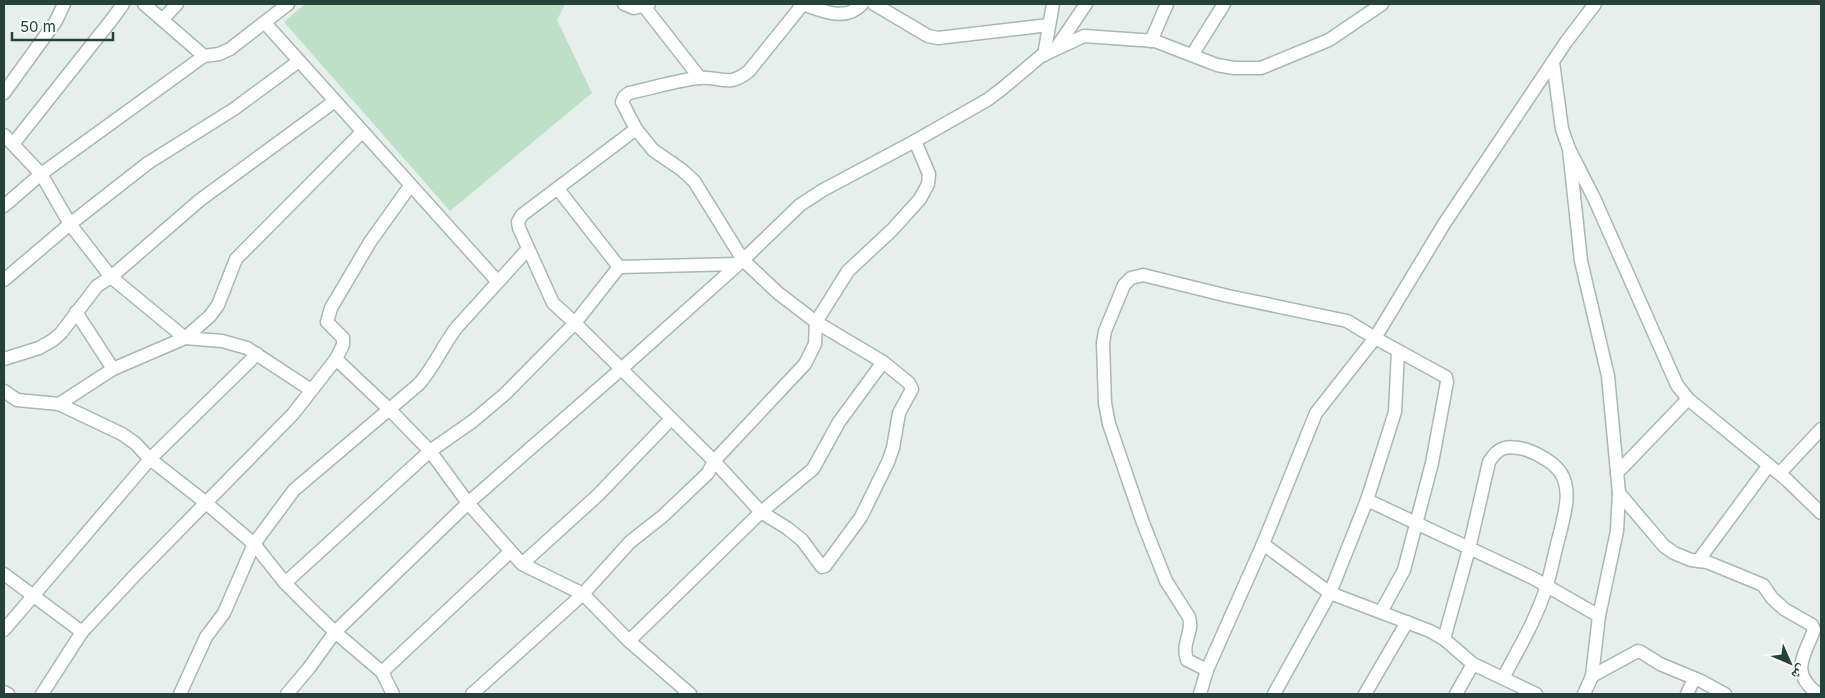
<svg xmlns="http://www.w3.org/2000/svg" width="1825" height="698" viewBox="0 0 1825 698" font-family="Inter,'Noto Naskh Arabic',sans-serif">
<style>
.green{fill:#bfe0c8}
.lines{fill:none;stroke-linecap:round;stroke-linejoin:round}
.street-casing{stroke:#a8b8b2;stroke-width:15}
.street{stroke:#fff;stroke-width:12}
</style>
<rect width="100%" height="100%" fill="#e6efeb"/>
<!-- green -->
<path class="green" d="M305,4H565L557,20L592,93L450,211L284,22Z"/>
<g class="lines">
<!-- street casing -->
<g class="street-casing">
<g id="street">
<path d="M144,4L204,56"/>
<path d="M624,4L634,8L649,4"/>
<path d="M803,4C822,11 846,22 862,4"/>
<path d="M874,4L928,36L938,38L1049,25"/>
<path d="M643,5L700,78"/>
<path d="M163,19L177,4"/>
<path d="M265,23L498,282"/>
<path d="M1151,41L1167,4"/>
<path d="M1057,47L1086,4"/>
<path d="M1044,55L1053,4"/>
<path d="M1192,55L1224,4"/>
<path d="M1553,62L1562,129L1569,149L1594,198L1677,385L1688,399L1787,480L1821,513"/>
<path d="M4,93L56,21L64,4"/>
<path d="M636,129L522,215L518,222L519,228L553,303L575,323L714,461L761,512L787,528L802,540L822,567L825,566L861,517L888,462L893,448L899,413L912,389L909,383L883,362L816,322L778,293L743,260L694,181L682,170L653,150L636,129L622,102L624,97L629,93C652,88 675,81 698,78C720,75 727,89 749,71L803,4"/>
<path d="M4,135L41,174L70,224L111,277L185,338L222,341L247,348L311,390"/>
<path d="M13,144L113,18L123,4"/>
<path d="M1569,149L1581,261L1608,376L1619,493L1617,531L1599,616L1592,676L1584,694"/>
<path d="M558,189L619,267"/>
<path d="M4,206L41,174L204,56L219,54L230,49L288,4"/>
<path d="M4,280L70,224L148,163L234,109L299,61"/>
<path d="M76,312L113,369"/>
<path d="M4,359L39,348L53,340L61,333L97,286L111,277L200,200L335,101"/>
<path d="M336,359L390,410L430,451L468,503L522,564L583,594L629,641L690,694"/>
<path d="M4,391L17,400L59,404L122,434L135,443L150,459L205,502L254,544L285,583L309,607L335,632L382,672L393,694"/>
<path d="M59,404L113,369L185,338L210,316L218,305L236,259L362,132"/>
<path d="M1617,473L1688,399"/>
<path d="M1780,473L1821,429"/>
<path d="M1619,493L1664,546L1674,553L1691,560L1707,562L1763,585L1772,598L1784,609L1812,625L1814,630C1803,659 1790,672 1818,694"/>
<path d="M1367,500L1533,578L1599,616"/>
<path d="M1263,544L1330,593L1430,631L1444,639L1473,664L1536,694"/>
<path d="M1698,561L1769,465"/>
<path d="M522,564L598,495L671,419"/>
<path d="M4,574L82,632"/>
<path d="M285,583L430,451L473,421L505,394L575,323L619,267L738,264"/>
<path d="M4,630L150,459L257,354"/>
<path d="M1444,639L1469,549L1489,462C1498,447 1507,445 1524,449C1537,453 1558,464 1563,477C1571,495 1564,515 1560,533C1555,550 1552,568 1547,585C1537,618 1519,648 1503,678"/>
<path d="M629,641L761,512L813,469L839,422L883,362"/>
<path d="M1207,670L1187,660C1181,642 1194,632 1189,617L1166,581L1143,523L1109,424L1105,403L1103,343L1105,331L1124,285L1131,278L1143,275L1228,296L1347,321L1375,338L1446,377L1447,382L1432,463L1404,570L1381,612"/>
<path d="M382,672L510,552"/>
<path d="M1592,676L1638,651L1641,652L1660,664L1701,681L1725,694"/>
<path d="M4,692L8,694"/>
<path d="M42,694L82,632L137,573L293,414L336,359L343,345V338L327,322L331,308L370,242L410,186"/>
<path d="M180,694L206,637L224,613L254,544L294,490L419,384C434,367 443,345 457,327L528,249"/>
<path d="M287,694L309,668L335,632L468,503L620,370L743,260L800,205L823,190L915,141L987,100L1003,88L1041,56L1084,36L1155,41L1217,65L1234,68H1261L1329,40L1382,4"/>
<path d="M472,694L583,594L630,542L663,516L708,473L714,461L805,364L815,344L816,322L848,271L892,230L920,199L928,184L929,174L915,141"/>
<path d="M1200,694L1207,670L1263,544L1316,413L1375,338L1444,224L1566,42L1595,4"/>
<path d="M1274,694L1330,593L1367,500L1395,412L1398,351"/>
<path d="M1365,694L1407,622"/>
<path d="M1456,694L1473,664"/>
<path d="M1687,694L1694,679"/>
</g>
</g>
<!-- street -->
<use href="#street" class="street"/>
</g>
<!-- border -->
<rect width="1825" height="698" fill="none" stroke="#24423a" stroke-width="10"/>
<!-- north arrow -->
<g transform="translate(1790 663) rotate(135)" stroke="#f7fbf9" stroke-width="4" paint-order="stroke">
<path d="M0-4L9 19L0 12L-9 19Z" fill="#24423a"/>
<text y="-8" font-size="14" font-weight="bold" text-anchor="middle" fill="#24423a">ش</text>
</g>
<!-- scale -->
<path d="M12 32v8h101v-8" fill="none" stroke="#24423a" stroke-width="2.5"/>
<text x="20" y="32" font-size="15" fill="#24423a" stroke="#f7fbf9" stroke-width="4" paint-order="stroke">50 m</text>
</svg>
